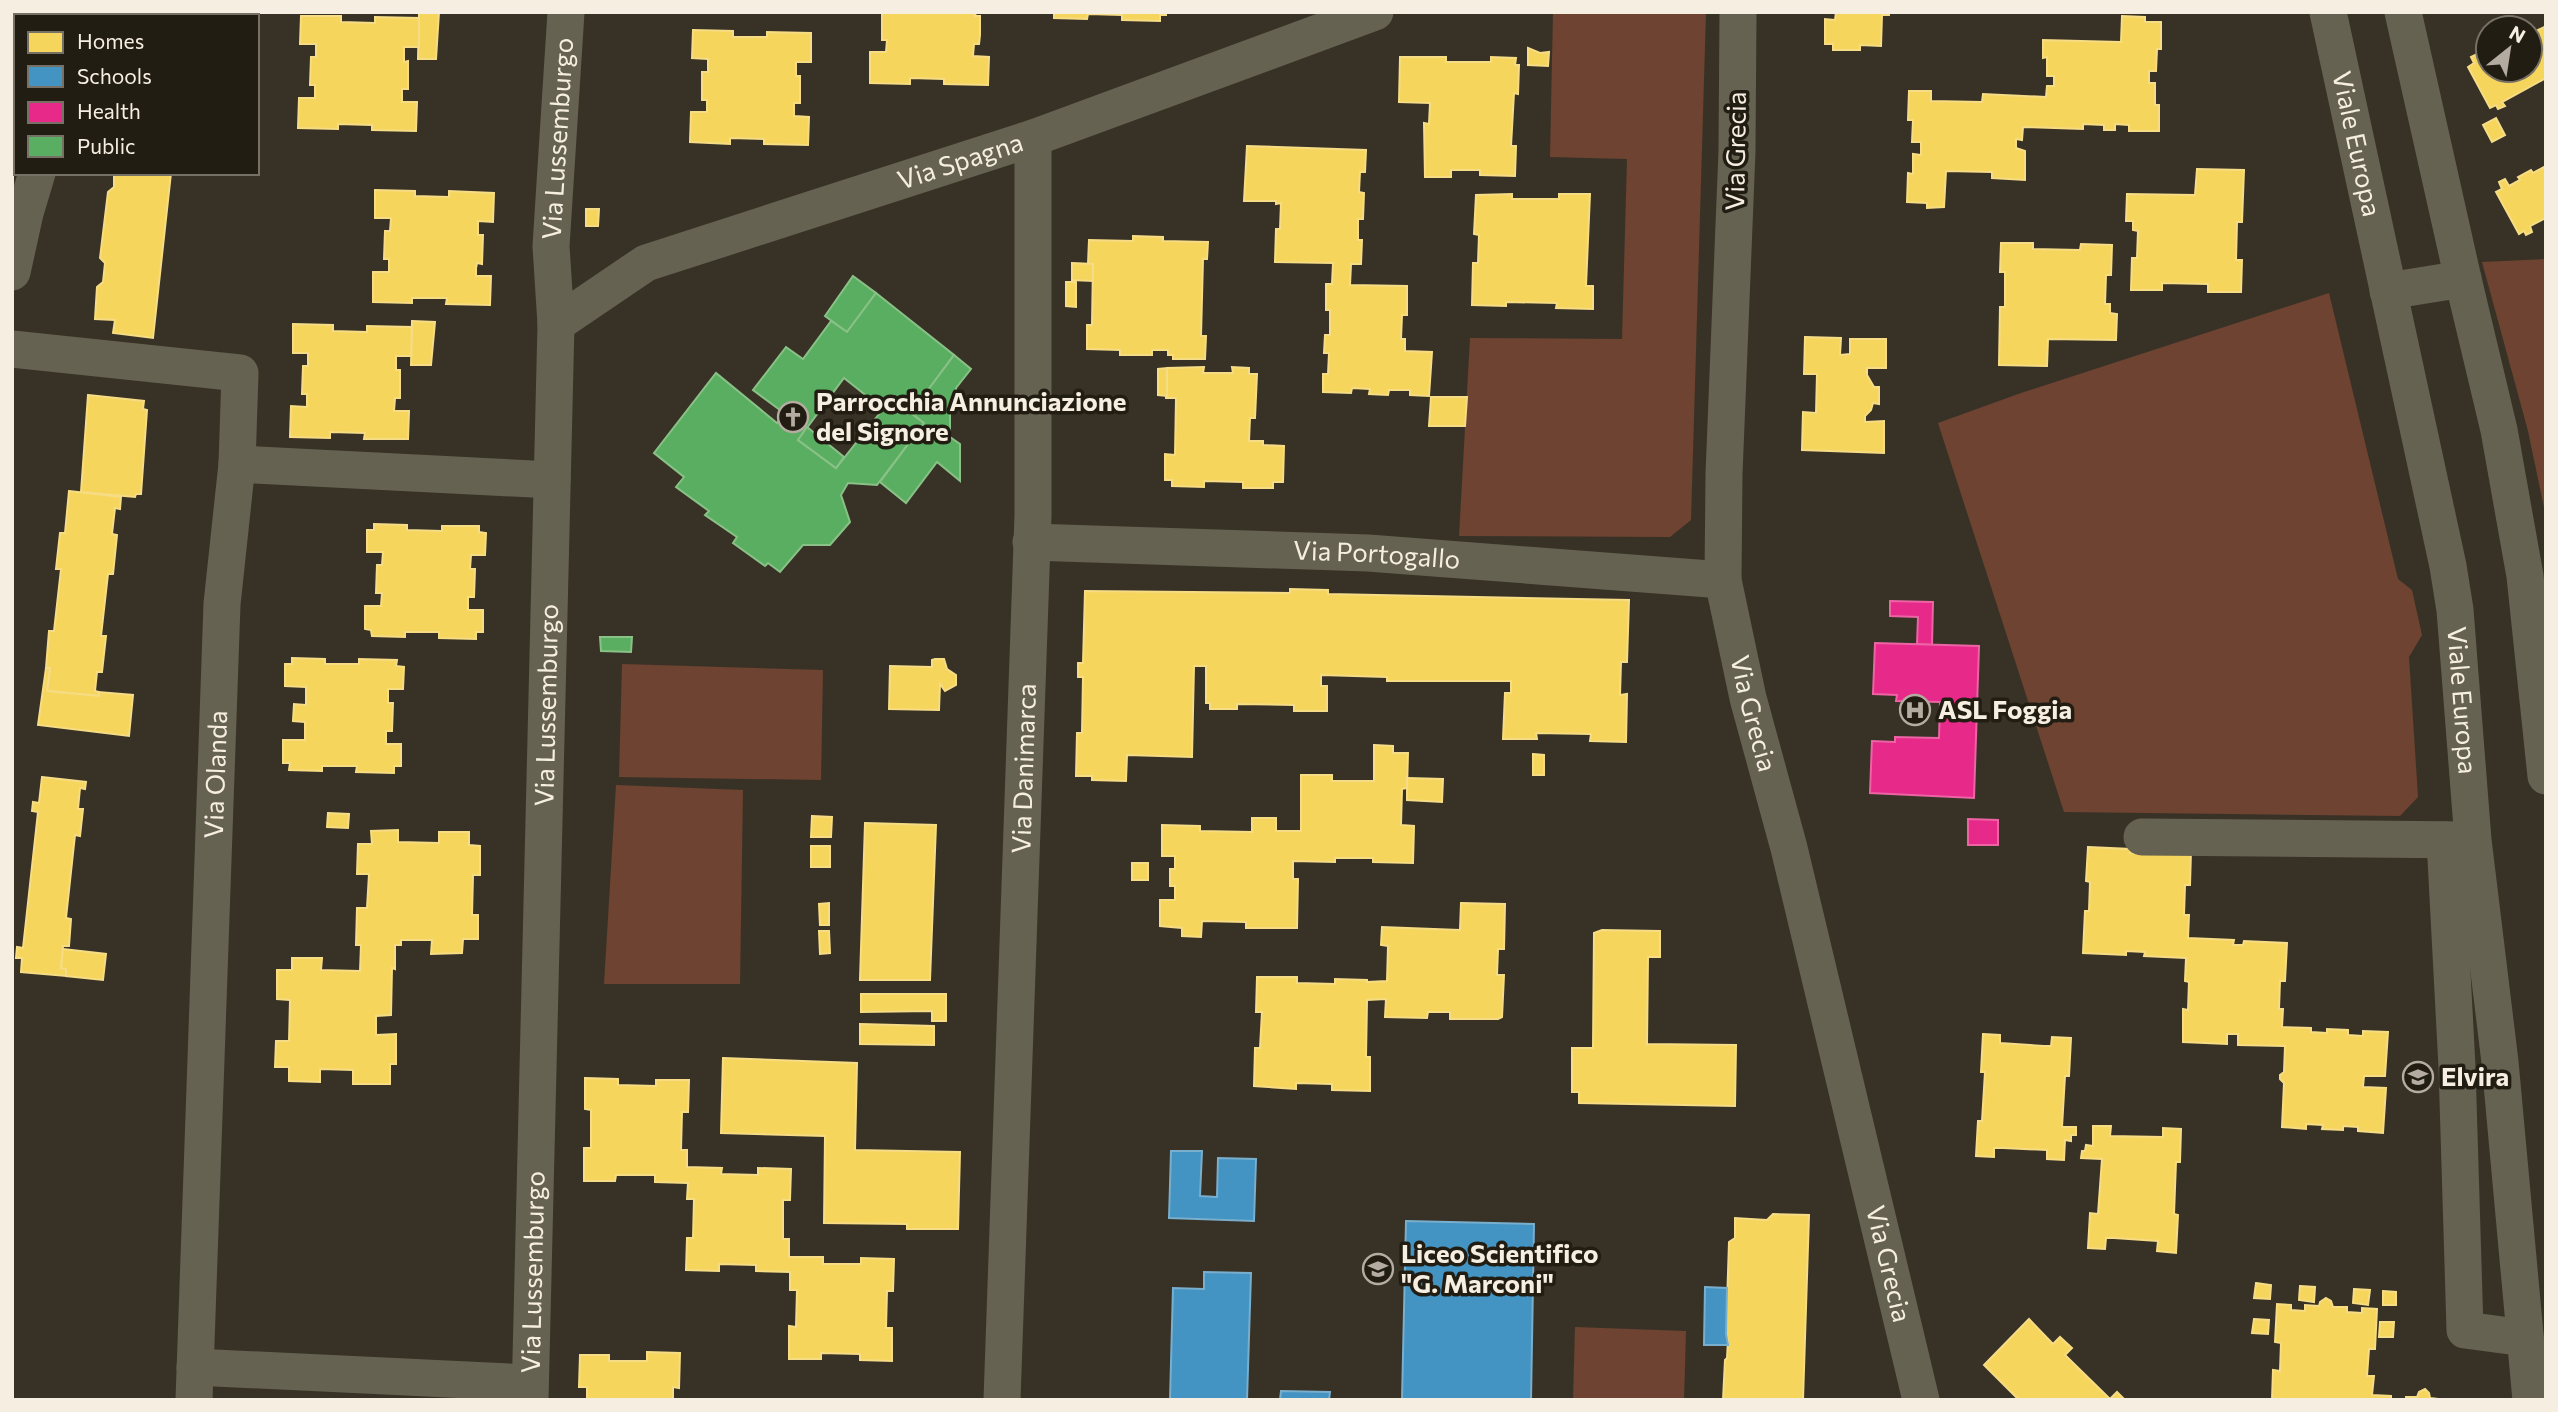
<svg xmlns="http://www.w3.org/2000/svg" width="2558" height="1412" viewBox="0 0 2558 1412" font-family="Commissioner,sans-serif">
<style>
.green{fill:#6e4331}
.homes{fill:#f6d55c;stroke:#f6dc84;stroke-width:2}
.schools{fill:#4393c3;stroke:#79aecc;stroke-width:2}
.health{fill:#e7298a;stroke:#ec64a4;stroke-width:2}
.public{fill:#5aae61;stroke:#89c187;stroke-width:2;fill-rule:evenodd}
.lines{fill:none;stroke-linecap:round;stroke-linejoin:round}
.minor{stroke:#666251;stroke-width:37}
.labels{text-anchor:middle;stroke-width:7;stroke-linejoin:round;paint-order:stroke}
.street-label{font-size:26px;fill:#f6eee1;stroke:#221d13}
.poi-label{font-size:26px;font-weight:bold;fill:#f6eee1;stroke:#221d13;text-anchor:start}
</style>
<rect width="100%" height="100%" fill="#383226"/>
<!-- green -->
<g class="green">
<path d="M1553,12H1706L1691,520L1670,537L1459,536L1470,338L1622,339L1627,159L1550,157Z"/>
<path d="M2546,259V517L2528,431L2482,262Z"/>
<path d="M2329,293L2398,579L2412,590L2422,635L2409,657L2418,797L2400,816L2064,812L1938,423L2021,393Z"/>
<path d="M622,664L823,670L821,780L619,777Z"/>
<path d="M616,785L743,790L740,984H604Z"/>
<path d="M1575,1327L1686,1331L1684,1400H1573Z"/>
</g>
<!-- homes -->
<g class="homes">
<path d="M419,12H439L436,59H418Z"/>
<path d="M882,12H976L975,16H980V35L979,44H974L973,56L989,57L988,85L944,84V79L910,78V84L870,83V52H886L887,40H882Z"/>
<path d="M1051,12H1166V15H1160V21L1122,20V15L1088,14L1087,19L1054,18V12Z"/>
<path d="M1836,12H1889V15H1882L1881,46L1860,45V50H1833V44H1825V19L1835,20Z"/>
<path d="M301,16H341V22L375,23V17L419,18V47H404V62L408,61V89H402V102H417L416,131L372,130V125L338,124V129L298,128L299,98H315V85H310L311,57H316V44H300Z"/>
<path d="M2122,16L2145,17V22H2161V49H2157L2156,71H2149V83H2155V105H2159V131H2129V125L2115,124V130H2104V125L2083,124V129L2023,127L2022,140L2016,139V148L2025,151V180L1992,178V172L1946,171L1944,207L1927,208V203L1907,202L1908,173L1913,174V154L1921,155V142H1912L1913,120H1908L1909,91H1931V101L1982,102L1983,94L2046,97L2047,86H2054V76H2047V57L2043,58V40L2121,42Z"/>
<path d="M2546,26V78L2502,102L2505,106L2498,109L2496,105L2490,108L2468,67L2474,63L2471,57L2477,54L2480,61L2488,57V70H2530V31L2534,29L2536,31Z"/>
<path d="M693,30L733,31V37H767V32L811,33V62H796V76H800V103H794V116L809,117L808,145L764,144V139L730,138V144L690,142L691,112H707V100H702V72H708V59L692,58Z"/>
<path d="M1528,48L1540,53L1549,52L1548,66L1528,65Z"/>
<path d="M1400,57H1446V62H1491V57L1516,58L1515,65H1519L1518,94L1514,93L1511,146H1516L1515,176L1480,175V170H1451V177H1425L1424,123L1429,124L1430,103L1399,102Z"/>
<path d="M2496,118L2505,135L2492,142L2483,125Z"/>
<path d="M1247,146L1366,150L1365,172H1360L1359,192L1364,193L1363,219H1358V240H1362L1361,264H1351L1350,285L1407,286V315H1402L1401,339H1405V351L1432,352L1429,396L1410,395V390H1389L1388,395L1369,394L1370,389L1352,388L1351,393L1323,392V374H1328L1329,353H1324L1325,335H1330V310H1326V284H1332L1333,263L1275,262L1276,229H1280L1281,203L1276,204V201H1244Z"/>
<path d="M2546,166V218L2530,226L2532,232L2526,235L2524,231L2519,234L2496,192L2502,189L2499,182L2505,179L2509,186L2520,180L2518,177L2531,170L2533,173Z"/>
<path d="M2197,169L2244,170L2242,222H2237L2236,260H2242L2241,292H2208V284L2162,283V290H2131L2132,258H2137L2138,231L2133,230V221H2126L2127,194L2195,195Z"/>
<path d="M114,173H171L153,338L113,333L115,320L95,319L97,287L103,282L105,263L100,258L108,192L114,187Z"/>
<path d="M375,190L415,191V196L449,197V191L494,193L493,222L478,221V235H483L482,264L477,263L476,268V276H491L490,305L446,304L447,298H412V303L373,302V272H389V259H384L385,231H390L391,218H375Z"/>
<path d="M1512,194V199H1559V194H1590L1586,286H1593V309L1556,308L1557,303L1506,302V306L1472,305L1473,263H1478L1479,235L1474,234L1476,195Z"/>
<path d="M586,209H599L598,226H586Z"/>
<path d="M1133,236L1163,237V241L1208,242L1207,259H1203L1201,336H1206L1205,359H1173V355H1168V350H1152V355H1120V350L1087,349V325H1092L1093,264H1088L1089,240L1133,241Z"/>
<path d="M2001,243H2033V249L2080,250L2081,244L2112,245L2111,275H2106L2105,304H2110V313L2117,314L2116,340L2048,339L2047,366L1999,365L2000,307H2005V272H2000Z"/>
<path d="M1072,263L1093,264V281L1072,280Z"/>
<path d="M1066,282H1076V307L1066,306Z"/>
<path d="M412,321L435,322L431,365H411Z"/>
<path d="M293,324L333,325V331L367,332V326L412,327L411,356H396V370H400V398H395L394,411H409L408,439H364L365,433L330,432V438L290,437L291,406L307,407V394H302L303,366H308V353H293Z"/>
<path d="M1805,337L1841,338L1840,355L1850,354V339H1886V368H1867V375L1874,387H1879V404L1873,403L1871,410L1865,416V422L1884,421V453L1802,450L1803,412L1816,413L1817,374H1804Z"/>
<path d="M1204,367L1203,373H1233L1232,367L1249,368V374H1257L1255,418H1250L1249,441H1263V445L1284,446L1283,482H1273V488H1243V482L1204,481V487L1172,486V480H1165V454L1175,455L1176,398H1166L1167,368Z"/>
<path d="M1167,368V396L1158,395V369Z"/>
<path d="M88,395L144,401L143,409L147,410L141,494H136L135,497L81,492Z"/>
<path d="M1431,397H1467L1465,426H1429Z"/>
<path d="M69,491L121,497L120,509L115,508L112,534L117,535L113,574H108L101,636H106L102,672H97L95,691L99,692V696L47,691L50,668H46L49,631H54L61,569H56L60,533H65Z"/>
<path d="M374,524L407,525V530L442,531V526H479V532L486,533L485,555H471L470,569H475L474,597H468V610H483V632H476V639L439,638V632H405V637L372,636L371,630L365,629V606H381L382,593H376L377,565H382L383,552H367V530H374Z"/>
<path d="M1290,589L1328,590V594L1629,600L1627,662H1621L1620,695L1627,694L1626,742L1590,741L1591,734L1536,733L1537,739H1503L1505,693H1511V681H1387V677L1321,675V686H1327V711H1294V705L1237,704V709H1210V703H1206V666H1194L1192,757L1127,755L1126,781L1092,780V776H1076L1077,733H1082L1083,677H1078V663H1083L1085,591L1290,593Z"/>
<path d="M292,658L325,659V664H359V659L397,660L396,666L404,667L403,689H388V703H393L392,731H386V744H401V766H394V773L356,772L357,766H322V771L289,770L290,763H283V740H305V722L293,721L294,704L306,705V687L285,686V664H292Z"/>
<path d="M935,659H944L947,669L956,675V685L945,691L940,684L939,710L889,709L890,666L932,667V660Z"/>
<path d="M46,668H50L47,691L99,696V692L133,695L129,736L38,725Z"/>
<path d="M1374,745L1393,746V753H1408L1407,788L1402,789L1401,825L1414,826L1413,863L1373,862V858H1335V862L1293,861V879H1298L1297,928H1246V922L1202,921L1201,937L1182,936V928L1160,926V900H1175V886H1170V869H1175V856H1162V825L1200,826V831L1252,832V818H1276V831H1301V775H1332V781H1374Z"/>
<path d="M1533,754L1544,755V775H1533Z"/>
<path d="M42,777L86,782L85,789L80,788L78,809H83L80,836L75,835L66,918L71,919L69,946H63L61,968L66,969V976L21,972L22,958H16L17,947L23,948L38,812L32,811L33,802L39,803Z"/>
<path d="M1407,778L1443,779L1442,802L1407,800Z"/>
<path d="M328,813L349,814L348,828L327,827Z"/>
<path d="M812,816L832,817L831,837H811Z"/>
<path d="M865,823L936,825L930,980H860Z"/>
<path d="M398,830V842L439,843V832H469V845L480,846V875H473L472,915H478V939H463L462,953L431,954L432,940H401V945H395V969L392,968L391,1015L376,1016V1035L396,1034V1064H390V1084H353V1070L320,1069V1082L289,1081V1067H275L276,1041H289L290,1000L277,999V970H292V958H322L321,970L360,971L361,945H356L357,908H367L369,874H357L358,844H372L371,831Z"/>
<rect x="811" y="846" width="19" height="21"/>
<path d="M2088,847L2131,849L2130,853L2148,854L2191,851L2190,885H2185L2184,915H2189L2188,938L2234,940L2233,945H2243L2244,941L2287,943L2285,981H2280L2279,1009H2283L2282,1027L2311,1028V1032L2327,1033V1029L2348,1030V1035L2363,1036V1031L2388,1032L2385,1076H2364L2363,1087L2386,1088L2383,1133L2358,1131V1127L2343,1126V1130L2322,1129L2323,1125L2306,1124V1129L2282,1127L2284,1083L2280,1079V1075L2284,1072L2285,1046L2238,1045V1034H2227V1044L2183,1042V1009L2188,1010L2189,982L2185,981L2186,958L2144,956L2145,952L2126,951V955L2083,953L2085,911H2089L2090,882L2086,881Z"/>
<rect x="1132" y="863" width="16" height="17"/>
<path d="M829,903V925H820L819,904Z"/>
<path d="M1461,903L1505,904L1504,949H1498L1497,975H1504L1502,1017L1498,1019H1450V1012H1428L1427,1018L1385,1017L1386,999L1367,1000L1366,1057H1370V1091L1332,1090V1084L1296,1083V1089L1254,1086L1255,1048H1260L1262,1012H1256L1257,977H1297V983L1335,984V979L1367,980V982L1387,981L1388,946L1381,945L1382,927L1460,930Z"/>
<path d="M1602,930L1660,931V957H1648L1647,1044L1736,1045L1735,1106L1579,1103V1092H1572V1048H1593L1594,933Z"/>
<path d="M819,931H829L830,953L820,954Z"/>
<path d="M63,949L106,954L103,980L66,976V969L61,968Z"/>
<path d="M861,994H946V1021H932V1011L861,1012Z"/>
<path d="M860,1024L934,1026V1045L860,1044Z"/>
<path d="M1983,1034L2000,1035V1043L2044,1046H2051L2052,1037L2071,1038L2069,1076H2065L2062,1127H2076V1135H2071V1141L2065,1140L2064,1160L2047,1159V1150L2003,1148H1994V1157L1976,1156L1978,1121H1982L1985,1072H1981Z"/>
<path d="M723,1058L857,1063L855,1150L960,1152L958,1229H907V1224L824,1223L825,1136L721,1133Z"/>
<path d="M585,1078L618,1079V1085L656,1086V1080H689L688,1112H682L681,1150H687V1167L722,1168L721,1174L758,1175V1168L791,1169L790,1200H783V1239H789V1257H823V1264H861V1258L894,1259L893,1291H887L886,1328H892V1361L860,1360V1354L821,1353V1359H789V1326L796,1327L797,1290H790V1272L756,1271V1265L719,1264V1271L686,1270L687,1238H693L694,1199H687L688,1183L655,1182V1175H616L615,1181H584V1148H591V1110L585,1109Z"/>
<path d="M2093,1126H2111L2110,1136L2163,1137V1128L2181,1129L2180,1162H2176L2174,1214L2178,1215L2176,1253L2157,1251L2158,1241L2114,1238H2106L2105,1249L2088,1248L2090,1213L2098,1214L2102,1159L2081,1158L2082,1151H2085L2086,1145L2093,1146Z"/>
<path d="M1773,1214L1809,1215L1803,1400H1723L1725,1360L1727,1358L1728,1340L1726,1334L1729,1242L1735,1238V1218L1767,1220Z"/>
<path d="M2256,1283L2271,1285L2270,1299L2254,1298Z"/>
<path d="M2300,1286L2315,1287L2314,1302L2299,1300Z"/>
<path d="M2354,1289L2370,1290L2368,1305L2353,1303Z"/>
<path d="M2383,1291L2396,1292V1305H2383Z"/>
<path d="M2326,1298L2331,1301L2333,1307H2347V1312L2362,1313V1308L2377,1309L2375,1349H2369L2367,1376H2374L2372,1395L2391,1396V1400H2272L2273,1370L2280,1371L2281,1343L2275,1342L2277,1304L2291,1305V1310L2305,1311V1305L2319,1306L2320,1302Z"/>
<path d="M2029,1319L2053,1344L2060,1337L2072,1348L2065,1355L2110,1399L2117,1392L2125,1400H2019L1984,1365Z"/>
<path d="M2254,1319L2269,1320L2268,1334L2252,1333Z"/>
<path d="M2380,1322H2394L2393,1337H2379Z"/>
<path d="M647,1352L680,1353L679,1388L673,1387V1400H587V1387H579L580,1355H609V1361H647Z"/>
<path d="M2425,1389L2429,1393L2430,1398L2447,1400H2406V1397H2417L2419,1392Z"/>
</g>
<!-- schools -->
<g class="schools">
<path d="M1171,1151H1202L1200,1196L1217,1197L1218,1158L1256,1159L1254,1221L1169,1218Z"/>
<path d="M1406,1221L1534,1224L1531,1400H1402Z"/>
<path d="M1204,1272L1251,1273L1247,1400H1170L1173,1288L1204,1289Z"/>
<path d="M1705,1287L1727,1288L1726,1334L1728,1345H1704Z"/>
<path d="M1281,1391L1330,1392L1329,1400H1280Z"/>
</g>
<!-- health -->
<g class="health">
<path d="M1890,601L1933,602L1932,645L1917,644L1918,617L1890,616Z"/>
<path d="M1875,643L1979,646L1974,798L1870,793L1872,741L1895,742V737L1939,738L1940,702L1896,701L1897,695L1873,694Z"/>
<path d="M1968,819L1998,820V845H1968Z"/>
</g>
<!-- public -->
<g class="public">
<path d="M853,276L876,293L847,332L825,316Z"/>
<path d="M876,293L954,355L911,413L924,423L877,485L848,483L841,495L850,522L830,545H803L780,572L768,563L765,566L733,543L737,537L705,515L709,511L676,487L684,477L654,453L716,373L777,423L784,413L753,390L786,347L803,359L831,321L847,332ZM844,378L883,409L836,468L798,440Z"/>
<path d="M954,355L971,369L956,388L957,407L950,413V437L960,444V481L937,462L906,503L880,482L924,423L911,413Z"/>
<path d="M807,427L844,457L836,468L798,440Z"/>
<path d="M600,637H632L631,652L601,651Z"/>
</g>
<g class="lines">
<!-- minor -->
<g class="minor">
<path d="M35,12L44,16"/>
<path id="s1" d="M1738,12L1737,151L1724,474L1723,580L1748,698L1789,848L1921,1400"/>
<path id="s2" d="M2328,12L2448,566L2455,610L2473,840L2500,1062L2531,1400"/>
<path d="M2403,12L2463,279L2499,430L2525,576L2546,776"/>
<path d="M105,16L106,12"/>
<path d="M12,91L16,83"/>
<path d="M12,272L25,213L37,173"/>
<path d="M2388,291L2463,279"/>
<path id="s3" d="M556,324L646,263L1033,138L1375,12"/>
<path d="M12,349L240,373L237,464"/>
<path id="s4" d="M1031,542L1368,553L1723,580"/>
<path d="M2142,837L2469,840"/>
<path d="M2445,840L2457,1067L2465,1330L2525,1338"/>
<path d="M195,1367L530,1383"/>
<path id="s5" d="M194,1400L222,604L237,464L552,480"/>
<path id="s6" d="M530,1400L556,324L551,246L566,12"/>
<path id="s7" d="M1002,1400L1033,515V138"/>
</g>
</g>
<!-- icons -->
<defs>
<g id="church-ring" transform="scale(1.575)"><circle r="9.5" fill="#221d13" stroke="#b4aca0" stroke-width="1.5"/><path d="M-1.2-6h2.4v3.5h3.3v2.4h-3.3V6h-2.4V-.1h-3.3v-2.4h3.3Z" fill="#b4aca0"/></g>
<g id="hospital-ring" transform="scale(1.575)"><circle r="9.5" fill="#221d13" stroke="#b4aca0" stroke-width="1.5"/><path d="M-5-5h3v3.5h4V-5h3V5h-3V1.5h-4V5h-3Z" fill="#b4aca0"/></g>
<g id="school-ring" transform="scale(1.575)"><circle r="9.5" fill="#221d13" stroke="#b4aca0" stroke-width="1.5"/><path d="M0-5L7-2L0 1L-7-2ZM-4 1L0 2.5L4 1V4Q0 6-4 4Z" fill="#b4aca0"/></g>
</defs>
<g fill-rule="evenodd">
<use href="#church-ring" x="793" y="417"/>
<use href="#hospital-ring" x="1915" y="710"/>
<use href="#school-ring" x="2418" y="1077"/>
<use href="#school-ring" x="1378" y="1269"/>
</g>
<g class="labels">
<!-- street labels -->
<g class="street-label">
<text dy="9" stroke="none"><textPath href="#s6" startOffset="1262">Via Lussemburgo</textPath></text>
<text dy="9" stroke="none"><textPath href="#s2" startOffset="135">Viale Europa</textPath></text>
<text transform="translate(1736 151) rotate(-89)" y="9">Via Grecia</text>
<text dy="9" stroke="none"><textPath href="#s3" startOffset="439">Via Spagna</textPath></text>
<text dy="9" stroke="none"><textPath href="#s4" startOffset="346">Via Portogallo</textPath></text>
<text dy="9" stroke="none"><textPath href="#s2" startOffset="702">Viale Europa</textPath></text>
<text dy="9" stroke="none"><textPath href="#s6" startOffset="695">Via Lussemburgo</textPath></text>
<text dy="9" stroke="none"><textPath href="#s1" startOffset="705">Via Grecia</textPath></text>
<text dy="9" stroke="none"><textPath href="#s7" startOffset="632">Via Danimarca</textPath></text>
<text dy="9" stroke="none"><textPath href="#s5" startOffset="626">Via Olanda</textPath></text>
<text dy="9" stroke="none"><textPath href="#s1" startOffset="1272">Via Grecia</textPath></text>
<text dy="9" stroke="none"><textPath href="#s6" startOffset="128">Via Lussemburgo</textPath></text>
</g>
<!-- poi labels -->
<g class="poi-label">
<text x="816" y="411">Parrocchia Annunciazione<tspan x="816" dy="30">del Signore</tspan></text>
<text x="1938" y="719">ASL Foggia</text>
<text x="2441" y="1086">Elvira</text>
<text x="1401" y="1263">Liceo Scientifico<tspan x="1401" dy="30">"G. Marconi"</tspan></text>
</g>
</g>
<!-- border -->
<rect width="2558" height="1412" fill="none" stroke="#f6eee1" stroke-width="28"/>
<!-- legend -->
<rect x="14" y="14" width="245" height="161" fill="#221d13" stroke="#777165" stroke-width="2"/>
<rect x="28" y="32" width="35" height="21" fill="#f6d55c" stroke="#777165" stroke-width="2"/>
<text x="77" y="49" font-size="21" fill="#f6eee1">Homes</text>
<rect x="28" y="66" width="35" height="21" fill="#4393c3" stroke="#777165" stroke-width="2"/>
<text x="77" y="84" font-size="21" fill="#f6eee1">Schools</text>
<rect x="28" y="102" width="35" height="21" fill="#e7298a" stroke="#777165" stroke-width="2"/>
<text x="77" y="119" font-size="21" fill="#f6eee1">Health</text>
<rect x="28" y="136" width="35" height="21" fill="#5aae61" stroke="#777165" stroke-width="2"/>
<text x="77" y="154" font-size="21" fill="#f6eee1">Public</text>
<!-- north arrow -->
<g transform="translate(2509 49) rotate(30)"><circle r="33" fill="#221d13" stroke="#777165" stroke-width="2"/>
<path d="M0-5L12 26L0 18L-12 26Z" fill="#b4aca0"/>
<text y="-10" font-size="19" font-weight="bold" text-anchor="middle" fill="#f6eee1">N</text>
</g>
</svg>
